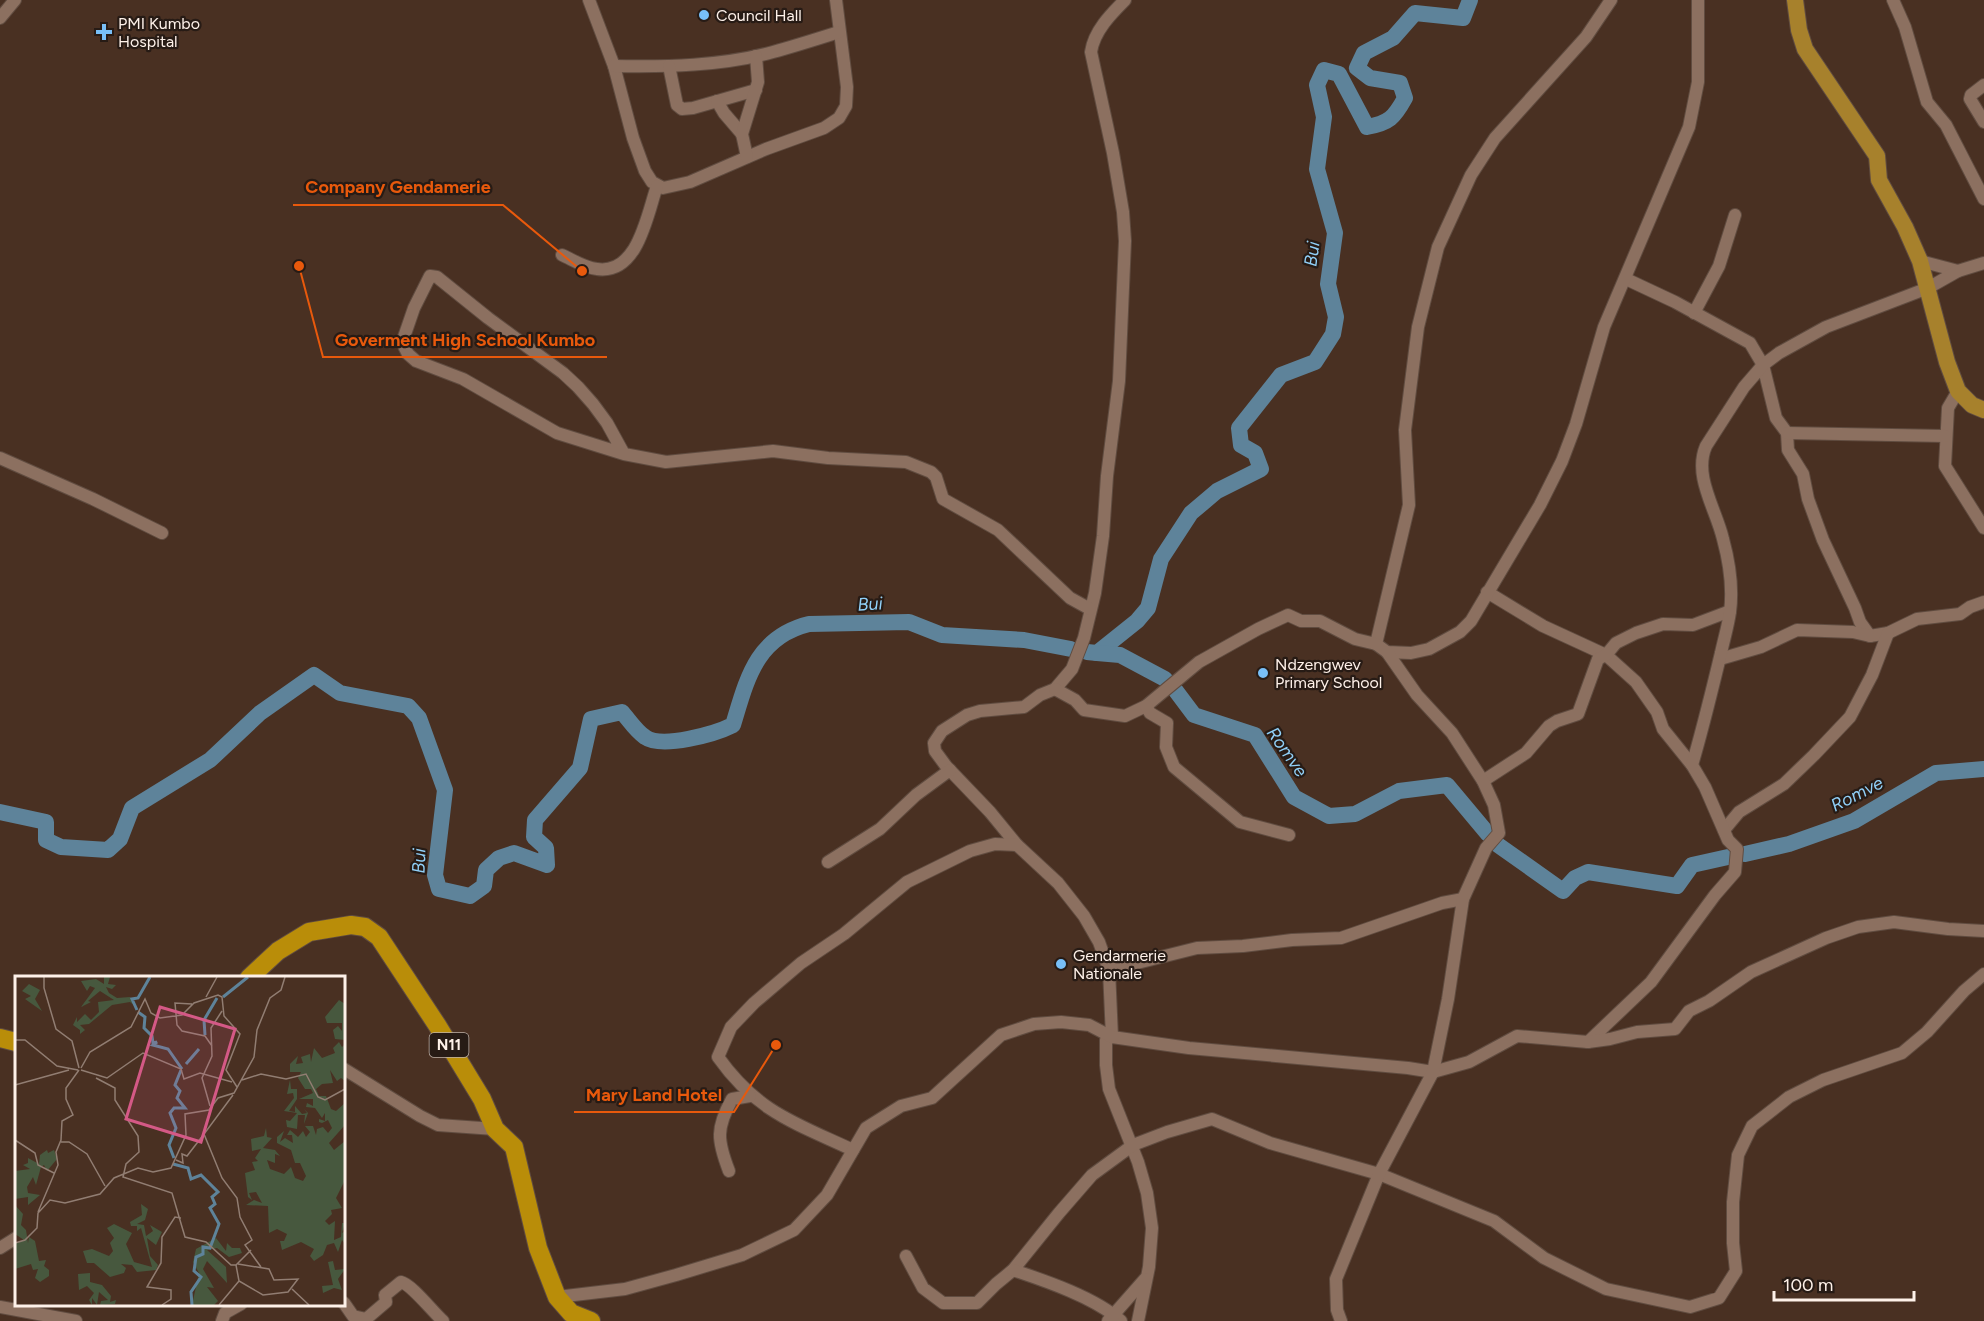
<svg xmlns="http://www.w3.org/2000/svg" width="1984" height="1321" viewBox="0 0 1984 1321" font-family="Figtree,sans-serif">
<style>
.lines{fill:none;stroke-linecap:round;stroke-linejoin:round}
.river{stroke:#5e839a;stroke-width:16}
.minor-casing{stroke:#604c40;stroke-width:14}
.major-casing{stroke:#604c40;stroke-width:18}
.highway-casing{stroke:#604c40;stroke-width:20}
.minor{stroke:#8c7060;stroke-width:12}
.major{stroke:#a7812c;stroke-width:16}
.highway{stroke:#b98d09;stroke-width:18}
.poi-dot{fill:#78bff7;stroke:#271b15;stroke-width:2}
.labels{text-anchor:middle;stroke-width:4.5;stroke-linejoin:round;paint-order:stroke}
.shield{fill:#271b15;stroke:#beb1a9;stroke-width:1.5}
.shield-label{font-size:15px;font-weight:bold;fill:#fef1e9}
.poi-label{font-size:16px;fill:#fef1e9;stroke:#271b15;text-anchor:start}
.water-label{font-size:18px;font-style:italic;fill:#91d0f8;stroke:#271b15}
.inset-river{fill:none;stroke:#5e839a;stroke-width:3}
.inset-road{fill:none;stroke:#917d72;stroke-width:1.5}
.view{fill:#d45986;fill-opacity:0.15;stroke:#d45986;stroke-width:3}
.inset-edge{fill:none;stroke:#fef1e9;stroke-width:3}
.leader{fill:none;stroke:#e8590c;stroke-width:2}
.callout-dot{fill:#e8590c;stroke:#271b15;stroke-width:2}
.callout-label{font-size:18px;text-anchor:middle;font-weight:bold;fill:#e8590c;stroke:#271b15;stroke-width:4.5;stroke-linejoin:round;paint-order:stroke}
</style>
<rect width="100%" height="100%" fill="#493022"/>
<g class="lines">
<!-- river -->
<g class="river">
<path d="M1087,652L1097,653L1137,621L1148,608L1161,559L1191,513L1217,491L1261,469L1255,453L1241,445L1239,428L1281,375L1315,362L1333,334L1336,317L1328,284L1335,233L1317,169L1324,117L1317,85L1324,70L1339,74L1367,127C1389,123 1394,118 1405,98L1400,83L1370,78L1357,68L1364,53L1393,38L1415,13L1463,18L1470,0"/>
<path d="M1097,653L1120,655L1165,679"/>
<path d="M1176,691L1194,715L1255,735L1294,797L1329,816L1355,814L1399,791L1447,785L1488,834"/>
<path d="M0,812L46,822V840L61,847L108,850L120,839L132,808L210,760L260,713L314,675L340,693L408,706L419,718L445,790L435,875L439,889L470,896L484,886L486,870L499,858L514,853L547,865L546,848L534,837L535,820L580,768L591,719L622,712C629,720 636,731 645,737C662,749 715,734 733,725C747,679 756,637 809,624L909,622L942,635L1024,640L1071,649"/>
<path d="M1498,845L1563,891L1575,878L1588,872L1677,886L1692,865L1728,857"/>
<path d="M1745,854L1789,844L1854,821L1936,773L1984,769"/>
</g>
<!-- minor casing -->
<g class="minor-casing">
<g id="minor">
<path d="M589,0L614,66L633,138L645,171L652,182L663,188L690,182L766,149L824,128L839,118L846,106L847,87L836,0"/>
<path d="M1125,0C1111,14 1094,31 1091,52L1113,153L1123,212L1125,241L1119,381L1107,476L1103,536L1095,593L1084,638L1072,669L1055,689L1040,695L1024,707L980,711L967,715L942,731L934,743L935,751L946,766L990,812L1017,845L1058,883L1084,916L1099,942L1109,970L1112,1037L1106,1040V1065L1109,1089L1138,1162L1147,1193L1152,1228L1149,1267L1138,1321"/>
<path d="M1893,0L1905,27L1927,102L1946,125L1984,199"/>
<path d="M0,18L15,0"/>
<path d="M614,66C666,67 722,66 773,52C795,46 817,39 839,32"/>
<path d="M669,66L677,105L682,109L693,108L756,90"/>
<path d="M1984,85L1971,95L1970,99L1984,122"/>
<path d="M717,101L724,113L742,134"/>
<path d="M747,157L742,134L758,82L756,56"/>
<path d="M562,255C573,260 585,268 597,269C638,275 647,215 657,186"/>
<path d="M1920,261L1958,271"/>
<path d="M1626,279L1675,302L1750,343L1763,365L1776,418L1787,433L1788,450L1803,474L1808,499L1823,540L1855,608L1860,622L1870,636"/>
<path d="M1694,313L1719,266L1735,215"/>
<path d="M1958,391L1948,408L1945,466L1984,528"/>
<path d="M1787,433L1945,436"/>
<path d="M624,454L607,423L593,404L578,387L563,373L488,318L437,277L430,276L414,308L404,337V346L408,354L416,361L463,379L557,433L624,454L666,462L773,451L828,458L906,462L931,472L936,477L943,499L998,530L1070,598L1090,609"/>
<path d="M0,458L93,499L162,533"/>
<path d="M1487,592L1543,626L1606,655L1636,682L1657,712L1663,729L1692,765"/>
<path d="M1376,644L1409,505L1405,430L1418,327L1438,247L1471,175L1495,138L1586,37L1611,0"/>
<path d="M1720,659L1761,647L1797,630L1853,632L1870,636L1888,633L1917,619L1960,614L1970,607L1984,602"/>
<path d="M1055,689L1075,700L1084,710L1125,716L1146,706L1199,662L1258,629L1288,615L1301,621H1320L1355,639L1376,644L1387,652L1411,653L1429,649L1460,632L1471,621L1540,505L1562,461L1576,424L1604,327L1689,127L1698,82V0"/>
<path d="M1146,706L1150,713L1167,723L1166,747L1174,767L1240,822L1289,835"/>
<path d="M1483,781L1526,753L1549,726L1557,721L1578,714L1598,659L1606,655L1616,643L1636,633L1663,624L1693,625L1730,611"/>
<path d="M1724,830L1739,812L1784,784L1814,755L1850,717L1872,675L1888,633"/>
<path d="M828,862L880,829L916,795L950,770"/>
<path d="M1109,970L1197,948L1243,946L1292,940L1341,938L1442,903L1463,899"/>
<path d="M1588,1042L1651,982L1715,895L1735,872L1737,849L1728,840L1705,787L1692,765C1703,728 1712,690 1721,653C1724,639 1728,626 1730,612C1733,589 1729,561 1723,539C1716,509 1693,476 1706,446L1744,387L1763,365L1779,353L1826,327L1928,288L1958,271L1984,263"/>
<path d="M344,1069L420,1116L438,1125L495,1129"/>
<path d="M853,1150C795,1123 757,1112 718,1057L731,1027L754,1003L801,963L844,934L907,882L970,851L995,844L1017,845"/>
<path d="M729,1171C717,1140 716,1128 732,1099L750,1096"/>
<path d="M0,1248L16,1238"/>
<path d="M906,1256L923,1288L943,1303H977L996,1284L1013,1270L1059,1213L1092,1175L1133,1145L1167,1132L1212,1119L1270,1143L1379,1174L1494,1221L1544,1258L1606,1289L1690,1307L1719,1298L1736,1271L1733,1243V1202L1738,1155L1752,1126L1789,1097L1823,1080L1902,1053L1927,1032L1964,991L1984,974"/>
<path d="M1013,1270C1046,1281 1096,1298 1121,1321"/>
<path d="M557,1297L625,1289L676,1275L742,1255L794,1230L827,1195L866,1128L901,1106L932,1098L1001,1035L1034,1024L1061,1022L1089,1025L1112,1037L1189,1048L1408,1068L1433,1072L1469,1062L1517,1036L1588,1042L1610,1039L1637,1032L1675,1029L1689,1011L1709,1001L1751,972L1826,938L1858,927L1894,922L1948,929L1984,931"/>
<path d="M344,1303L353,1316L366,1319L386,1302L385,1295L401,1282C411,1284 433,1312 443,1321"/>
<path d="M0,1307L76,1321"/>
<path d="M222,1321L225,1313L241,1304"/>
<path d="M1108,1321L1145,1279"/>
<path d="M1341,1321L1337,1310L1336,1279L1379,1174L1433,1072L1448,999L1463,899L1486,848L1499,833L1494,805L1483,781L1452,733L1417,695L1387,652"/>
</g>
</g>
<!-- major casing -->
<g class="major-casing">
<path id="major" d="M1795,0L1799,30L1805,49L1877,156L1879,180L1905,227L1920,261L1947,362L1958,391L1972,405L1984,410"/>
</g>
<!-- highway casing -->
<g class="highway-casing">
<g id="highway">
<path d="M249,978L278,951L309,932L351,925L365,927L379,937L437,1025L482,1099L495,1129L514,1147L538,1248L557,1297L571,1313L591,1321"/>
<path d="M0,1038L16,1042"/>
</g>
</g>
<!-- minor -->
<use href="#minor" class="minor"/>
<!-- major -->
<use href="#major" class="major"/>
<!-- highway -->
<use href="#highway" class="highway"/>
</g>
<!-- markers -->
<g class="poi-dot">
<circle cx="704" cy="15" r="6"/>
<path d="M101 23h6v6h6v6h-6v6h-6v-6h-6v-6h6z"/>
<circle cx="1263" cy="673" r="6"/>
<circle cx="1061" cy="964" r="6"/>
</g>
<g class="labels">
<!-- shield labels -->
<rect class="shield" x="429.5" y="1033" width="39" height="24" rx="4.5"/>
<g class="shield-label">
<text x="449" y="1050">N11</text>
</g>
<!-- poi labels -->
<g class="poi-label">
<text x="716" y="21">Council Hall</text>
<text x="118" y="29">PMI Kumbo<tspan x="118" dy="18">Hospital</tspan></text>
<text x="1275" y="670">Ndzengwev<tspan x="1275" dy="18">Primary School</tspan></text>
<text x="1073" y="961">Gendarmerie<tspan x="1073" dy="18">Nationale</tspan></text>
</g>
<!-- water labels -->
<g class="water-label">
<text transform="translate(1312 254) rotate(-82)" y="6">Bui</text>
<text transform="translate(870 604) rotate(-3)" y="6">Bui</text>
<text transform="translate(1287 752) rotate(55)" y="6">Romve</text>
<text transform="translate(1857 794) rotate(-27)" y="6">Romve</text>
<text transform="translate(419 861) rotate(-88)" y="6">Bui</text>
</g>
</g>
<!-- overview -->
<g transform="translate(15 976)">
<rect width="330" height="330" fill="#493022"/>
<path d="M89,1H95L93,8L101,9L97,13L91,11L94,17L102,22L115,21L121,31L115,26L97,29L74,48L65,49L70,54L65,58V54L58,49L62,41V46L70,38L76,44L84,36L83,26L99,24L85,15L73,25L76,26L66,31L80,12L75,10L72,15L66,5L81,3L89,8ZM14,8L25,14L20,23L27,35L10,23L16,20L7,15ZM324,24L330,28V64L320,63L318,54L323,50L327,55V47H312L310,41ZM324,66L327,71L330,68V105L326,102L322,105L315,94L318,107L307,108L301,113L304,120H311L316,133L321,135L330,127V149L314,167L319,174L330,165V204L321,222L327,232L316,234L317,238L310,245L314,249L320,245L319,264L326,261L327,247H330L327,257L330,255V268L327,264L323,276L319,267L312,269L308,279L299,285L295,280L299,273L286,266L267,274L265,265H269L272,258L262,253L254,257L253,230L231,229L239,224L247,227L241,216L234,217L237,224L233,221L230,197L240,194L237,186L243,185L240,182L246,173L237,175L236,163L249,160L251,152L252,161L257,162L248,172L260,174L265,180L260,178V187L252,184L255,193L269,198L276,191L280,202L288,205L291,200L285,187H280L276,174L262,167V161L269,155L265,166L270,162L278,167L277,159H272L275,154L283,161L288,155L291,161L295,156L290,150H298L301,159L302,153L308,151L313,157L317,152L313,144L307,147L304,146V143L310,145V137L307,142L300,132L291,131L292,127L298,130V123H284L298,117L296,113H290L283,102L286,96H275V88L283,80L281,88L288,87L286,81L295,78L296,86L299,72L307,82L320,77L318,72ZM275,104L276,113H282V123L274,135L280,136V130L287,138L292,137L289,133L293,137L289,148L290,139H283L282,153L272,151L271,144L275,145L282,137L269,135L279,122L278,117L272,118ZM32,174L33,177L39,174L42,183L32,195L29,189L26,191L21,209L18,201L12,211L13,217L25,219L13,229V221L0,223V195L15,193L8,189L13,187V182L24,188L25,179ZM126,228L133,233L130,244L122,248L129,249L131,260L138,255L135,249L147,256L141,269L132,262L135,280L143,289L141,294L122,296L117,289L106,288L111,292L109,297L95,301L79,287H72L68,275L77,273L94,280L98,275L95,267L99,262L92,252L99,248L117,257L111,268L119,286L137,291L126,252L122,255V250H116L115,246L127,239ZM0,229L8,238L6,249L11,254L13,267L14,261L20,265L24,285L31,284L29,290L34,294V300L25,306L20,302L23,293L18,294L16,288L0,293V267L9,264L0,258ZM201,262L211,275L212,267L217,272H225L227,277L214,281L202,272L192,274L211,291L212,307L192,285L188,293L199,312L192,311L203,325L199,329H177L184,297L178,286L181,273ZM318,285L320,294L330,293L323,303L327,314L319,312L308,317L307,310L318,309L313,286ZM75,297V306L87,309L96,320L95,326L101,324L100,328L85,329L86,325L93,324L84,316L82,329L77,322V329L74,324L79,317L72,310L64,314L63,298Z" fill="#47583e"/>
<path class="inset-river" d="M208,21L233,1M122,34L117,23L123,22L135,1M123,36L130,41L129,52L137,60L138,67L142,66L138,69L153,73L167,93M190,59L189,44L202,22M171,88L184,73M159,182L154,169L161,152L155,137L159,132H170L162,122L165,115L160,109L166,94M158,188L173,192L176,203L186,199L203,216L197,221L200,228L195,232L204,248L195,272L188,271V278L181,281L179,295L186,301L176,316L177,329"/>
<path class="inset-road" d="M29,1V12L41,53L57,65L64,92M191,21L202,1M177,28L160,27L162,49L167,55L190,60L197,70M0,64H10L42,90L63,94M66,92L75,76L116,51L130,23L136,37L145,42L167,39L179,27L203,19L207,21L209,40L225,58L211,94L222,111M66,94L92,102L128,77L166,93L169,103L185,97L217,106M81,102L100,112V124L123,160L124,176L111,188L108,201L157,217L170,261L191,266L216,289H221L236,274M227,104L246,98L271,103L291,98L303,121L310,124L330,113M0,109L54,94M218,119L189,158L207,202L222,222L225,241L237,264L230,269L246,291M195,130L187,102L197,80L196,52L207,35M0,164L20,177L23,189L39,197M46,166H54L72,178L90,210M161,184L168,187L167,178L172,180L189,158M23,236L43,189L41,176L46,164L47,145L58,139L51,123V112L64,94M0,267L10,264L22,252L23,237L35,224L50,227L85,218L99,202L123,192L138,196L156,192L171,159L170,138L194,134L203,122L219,117L239,81L242,54L255,22L266,14L270,1M221,289L224,305L248,319L273,316L283,303L259,304L254,293L223,288M277,313L294,329M147,329L156,323V314L132,311L146,287L147,261L160,241L166,242M204,329L224,305"/>
<path class="view" d="M145,31L220,53L186,166L111,143Z"/>
<rect width="330" height="330" class="inset-edge"/>
</g>
<!-- callouts -->
<path class="leader" d="M582 271L503 205H293M299 266L323 357H607M776 1045L734 1112H574"/>
<g class="callout-dot">
<circle cx="582" cy="271" r="6"/>
<circle cx="299" cy="266" r="6"/>
<circle cx="776" cy="1045" r="6"/>
</g>
<g class="callout-label">
<text x="398" y="193">Company Gendamerie</text>
<text x="465" y="346">Goverment High School Kumbo</text>
<text x="654" y="1101">Mary Land Hotel</text>
</g>
<!-- scale -->
<path d="M1774 1291v9h140v-9" fill="none" stroke="#fef1e9" stroke-width="3"/>
<text x="1783" y="1291" font-size="18" fill="#fef1e9" stroke="#271b15" stroke-width="4.5" paint-order="stroke">100 m</text>
</svg>
